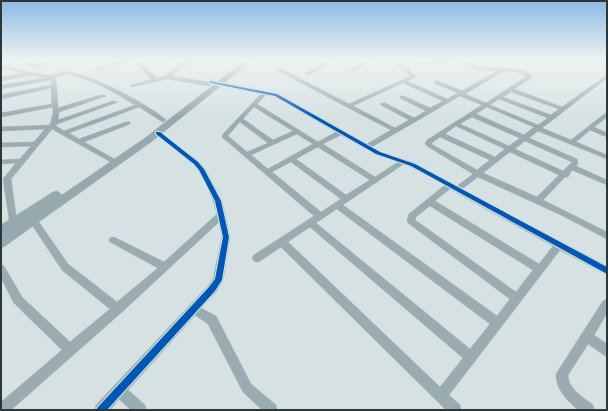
<svg xmlns="http://www.w3.org/2000/svg" width="608" height="411" viewBox="0 0 608 411" font-family="'Fira Sans',sans-serif">
<style>
.lines{fill:none;stroke-linecap:round;stroke-linejoin:round}
.street-casing{stroke:#b5bfbf;stroke-width:1}
.secondary-casing{stroke:#b5bfbf;stroke-width:1}
.street{fill:#9aabb1;fill-rule:evenodd}
.secondary{fill:#95a9af;fill-rule:evenodd}
.cycleway-casing{stroke:#d1e7e7;stroke-width:2}
.cycleway{fill:#0057b8;fill-rule:evenodd}
</style>
<rect width="100%" height="100%" fill="#d6e2e2"/>
<g class="lines">
<!-- street casing -->
<g class="street-casing">
<g id="street">
<path d="M18,60H24L34,65L53,60H62L33,68Z"/>
<path d="M126,60H137L157,78L165,76L178,67L170,60H175L181,65L187,60H193L171,76L209,82L211,80L278,94L367,144L391,130L276,70V68H280L349,104L411,76L391,60H396L416,76L407,81L447,99L458,93L434,83V81H438L462,91L497,71C484,70 471,70 460,62L420,64H418V62L463,60L476,66L516,69L526,71L532,75L531,78L514,89L562,107L607,75V78L542,128L571,140L607,112V117L594,127L607,133V137L590,130L576,142L607,155V159L538,131L529,138L577,159L578,163L576,166L607,180V185L572,170L568,177H565L543,200L607,232V239L561,215L478,177L462,189L607,266V275L560,250L449,395L460,405L461,410H446L281,247L260,261L257,262L254,261L252,258L254,255L314,216L222,137L223,134L261,94L211,84L209,86L167,79L131,87V85L152,79L133,61L97,70L95,69ZM504,71L516,72L527,76L486,103L465,94ZM403,83L443,101L430,108L404,96H400V98L426,111L414,118L385,103H381V105L409,120L395,128L353,106ZM511,92L559,109L551,115L503,97ZM266,95L274,96L336,132L318,142L257,104ZM460,96L482,105L427,140L425,144L427,146L473,174L457,186L415,163L380,152L372,147ZM499,99L548,118L538,125L490,105ZM254,107L293,131L273,140L243,119ZM487,107L534,127L524,135L476,114ZM472,117L520,138L509,146L460,124ZM240,122L268,143L247,152L228,136ZM456,126L505,149L495,157L445,134ZM297,134L313,144L268,169L251,155ZM341,135L376,154L398,162L375,177L323,144ZM440,137L490,160L477,170L431,144ZM525,141L572,162L563,171L515,149ZM318,147L370,180L346,195L296,159ZM510,152L559,175L537,197L483,173ZM291,162L341,199L321,212L272,172ZM404,164L411,167L445,185L409,214L407,221L408,223L510,299L497,316L343,205ZM450,189L553,246L539,264L435,201ZM430,206L533,270L516,292L415,220L416,217ZM337,209L490,324L470,349L316,223ZM310,227L463,358L440,387L288,242Z"/>
<path d="M329,60H335L309,75L305,74Z"/>
<path d="M368,60H374L354,71L350,70Z"/>
<path d="M595,60H601L607,64V67Z"/>
<path d="M1,65C11,67 40,76 49,75C55,75 61,71 67,72C89,73 150,105 166,120L163,122L161,121L139,107L69,133L79,139L126,122H130V124L84,142L118,161L119,163L118,165H116L52,129L11,179L17,223L16,225H10L3,179L16,163L1,164V160L20,159L31,146L1,147V143L34,142L45,129L1,131V127L50,125L53,114V107L1,117V113L52,104L51,88L1,99V95L51,85V80L1,89V85L46,78L32,75L1,81V77L25,73L1,67ZM67,74C92,79 114,92 135,105L64,131L56,126L57,124L118,102L113,101L58,120L59,112L106,96L101,95L58,108L56,80L53,78Z"/>
<path d="M158,131L198,161L205,169L222,201L230,237L223,280L216,292L201,308L216,316L251,384L276,405L277,410H262L243,392L208,324L195,315L128,390L145,405L146,410H131L119,399L110,410H95L96,405L208,286L213,279L222,237L219,222L122,312L11,410H1V402L62,350L14,303L1,278V265L4,266L22,297L70,342L110,309L62,270L30,222L29,220L30,218H36L68,264L117,302L158,268L110,242L109,240L110,238L113,237L116,238L164,262L217,214C213,197 205,178 194,165L156,134V132Z"/>
<path d="M607,299V313L594,335L607,344V357L588,344L568,375C568,389 583,397 593,405L594,410H578C567,400 556,390 556,374L603,301Z"/>
</g>
</g>
<!-- secondary casing -->
<g class="secondary-casing">
<path id="secondary" d="M246,60H253L151,142L5,246L1,248V237L4,235H1V225L53,192L57,191L62,195L145,138Z"/>
</g>
<!-- street -->
<use href="#street" class="street"/>
<!-- secondary -->
<use href="#secondary" class="secondary"/>
<!-- cycleway casing -->
<g class="cycleway-casing">
<g id="cycleway">
<path d="M210,81L277,94L380,152L415,164L607,267V274L411,166L376,154L275,96L211,83L209,82Z"/>
<path d="M156,132H160L198,162L204,169L221,201L229,237L222,280L215,291L107,410H96L98,407L209,287L215,279L223,237L215,201L199,170L194,164L156,134Z"/>
</g>
</g>
<!-- cycleway -->
<use href="#cycleway" class="cycleway"/>
</g>
<!-- sky -->
<linearGradient id="sky" x2="0" y2="1"><stop stop-color="#8eb9e5"/><stop offset="0.51" stop-color="#edf2f2"/><stop offset="1" stop-color="#edf2f2" stop-opacity="0"/></linearGradient>
<rect width="608" height="118" fill="url(#sky)"/>
<!-- border -->
<rect width="608" height="411" fill="none" stroke="#2e3737" stroke-width="4"/>
</svg>
